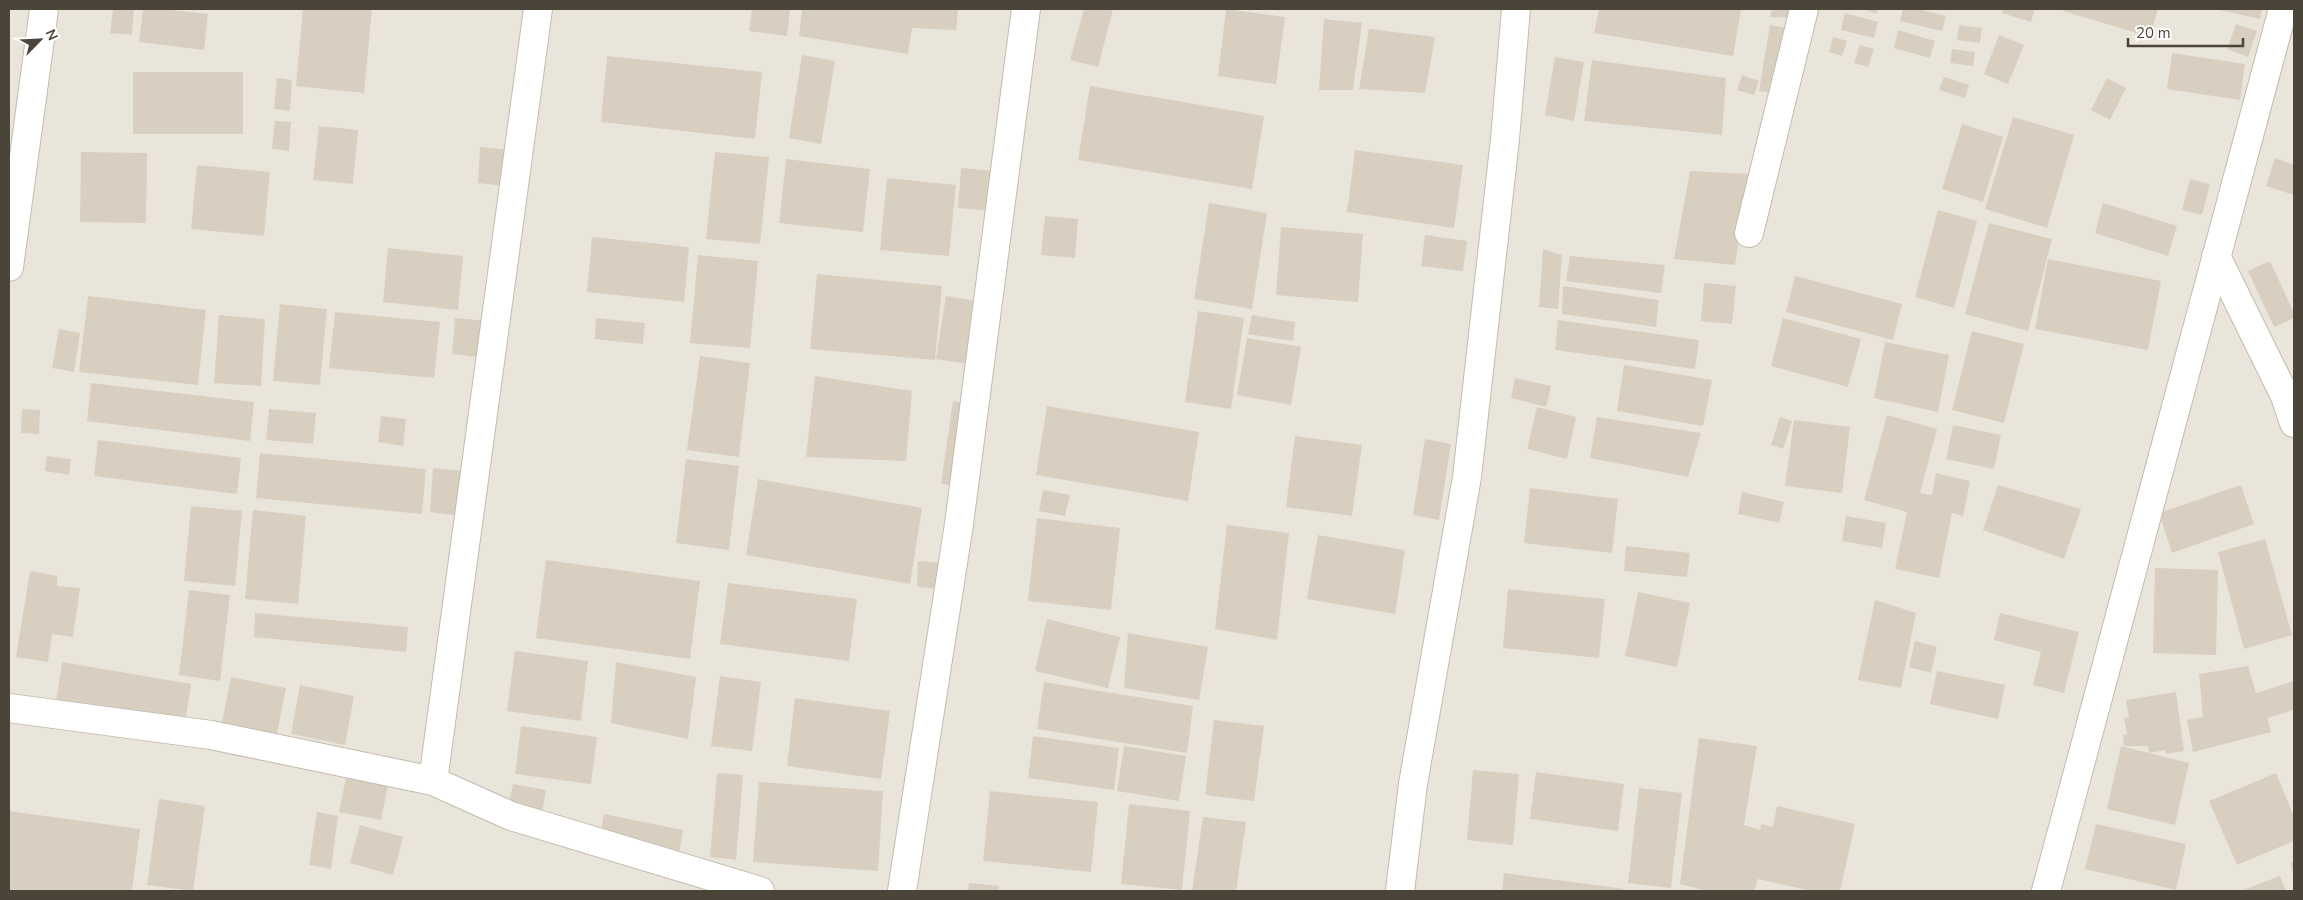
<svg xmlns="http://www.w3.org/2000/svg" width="2303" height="900" viewBox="0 0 2303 900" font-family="'Nunito Sans',sans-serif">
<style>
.residential{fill:#eae5da}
.building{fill:#d8cfc1}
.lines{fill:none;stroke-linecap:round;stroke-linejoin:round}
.minor-casing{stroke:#c2bbae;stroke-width:30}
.minor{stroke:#fff;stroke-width:28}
</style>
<rect width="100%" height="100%" fill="#f6f3ec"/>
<!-- residential -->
<rect class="residential" x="9" y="9" width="2285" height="882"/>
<!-- building -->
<g class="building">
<path d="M113,9H134L132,35L110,33Z"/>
<path d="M143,9H164L208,14L204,50L139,42Z"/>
<path d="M303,9H372L364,93L296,86Z"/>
<path d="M752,9H790L787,36L749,31Z"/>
<path d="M802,9H958L956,30L912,28L908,54L799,36Z"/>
<path d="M1084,9H1113L1098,67L1070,60Z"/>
<path d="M1226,9L1285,17L1276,84L1218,76Z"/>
<path d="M1599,9H1741L1733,56L1594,33Z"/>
<path d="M1772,9H1798L1795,18L1770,17Z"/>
<path d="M1863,9H1878L1876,14Z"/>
<path d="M1903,9H1918L1946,16L1942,31L1900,21Z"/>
<path d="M2003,9H2035L2031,22L2002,13Z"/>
<path d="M2064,9H2158L2150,37L2063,11Z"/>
<path d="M2215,9H2262L2260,19Z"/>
<path d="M1845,13L1878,22L1874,38L1841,30Z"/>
<path d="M1324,19L1362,23L1353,90H1319Z"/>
<path d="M2236,24L2257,31L2248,57L2227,49Z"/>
<path d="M1770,25L1788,28L1777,94L1759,91Z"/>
<path d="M1959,25L1982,28L1980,43L1957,40Z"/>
<path d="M1369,29L1435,37L1425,93L1359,89Z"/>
<path d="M1898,30L1935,41L1930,58L1894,48Z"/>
<path d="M1999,35L2024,45L2008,84L1984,74Z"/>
<path d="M1833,37L1847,41L1842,56L1829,52Z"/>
<path d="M1860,45L1874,49L1868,67L1854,63Z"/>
<path d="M1952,49L1975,52L1973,66L1950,63Z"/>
<path d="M2172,53L2245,64L2240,100L2167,89Z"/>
<path d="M802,55L835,61L821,144L789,138Z"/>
<path d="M607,56L762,72L755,139L601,122Z"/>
<path d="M1555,57L1584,62L1574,121L1545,115Z"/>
<path d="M1592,60L1726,78L1722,135L1584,121Z"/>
<rect x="133" y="72" width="110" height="62"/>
<path d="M1742,75L1759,81L1754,95L1737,90Z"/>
<path d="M1944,77L1969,85L1965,98L1939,90Z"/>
<path d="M277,78L292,80L290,111L274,109Z"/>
<path d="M2107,78L2126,88L2110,120L2091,110Z"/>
<path d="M1090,86L1264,116L1252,189L1078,160Z"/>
<path d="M2013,117L2074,135L2047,228L1985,209Z"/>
<path d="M275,121L291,122L289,151L272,149Z"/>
<path d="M1962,124L2003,137L1983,202L1942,189Z"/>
<path d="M319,126L358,130L353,184L313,180Z"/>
<path d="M480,147L509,150L505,186L478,183Z"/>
<path d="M1355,150L1463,165L1454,228L1347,212Z"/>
<path d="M81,152L147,153L146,223L80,222Z"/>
<path d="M715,152L769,157L760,244L706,239Z"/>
<path d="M2275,158L2294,165V195L2266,186Z"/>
<path d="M786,159L870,169L863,232L779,223Z"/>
<path d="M197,165L270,172L264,236L191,229Z"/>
<path d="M961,168L995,171L991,211L958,208Z"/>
<path d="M1690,171L1749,174L1735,265L1674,259Z"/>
<path d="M887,178L956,185L949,256L880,250Z"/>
<path d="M2190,179L2210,184L2202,215L2182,210Z"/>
<path d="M1209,203L1267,213L1252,309L1194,299Z"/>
<path d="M2103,203L2177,226L2168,256L2095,233Z"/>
<path d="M1938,210L1977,221L1954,308L1915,297Z"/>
<path d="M1045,216L1078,219L1075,258L1041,255Z"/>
<path d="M1989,223L2052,239L2028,331L1965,314Z"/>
<path d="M1281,227L1363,234L1358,302L1276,295Z"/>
<path d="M1425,235L1467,241L1463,271L1421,266Z"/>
<path d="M592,237L689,247L684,302L587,292Z"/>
<path d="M388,248L463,256L458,310L383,302Z"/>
<path d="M1543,249L1562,255L1558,309L1539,307Z"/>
<path d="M698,255L758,261L750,348L690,343Z"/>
<path d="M1570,256L1665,265L1661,293L1566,281Z"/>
<path d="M2048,259L2161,281L2148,350L2035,329Z"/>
<path d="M2270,261L2294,313V318L2274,327L2248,271Z"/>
<path d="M817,274L942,286L935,360L810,349Z"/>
<path d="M1795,276L1902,304L1893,340L1786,312Z"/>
<path d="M1704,283L1736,286L1732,324L1701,321Z"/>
<path d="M1563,286L1659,300L1656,327L1562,314Z"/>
<path d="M88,296L206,310L198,385L79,372Z"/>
<path d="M946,296L984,302L974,365L936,359Z"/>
<path d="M280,304L327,309L320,385L273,381Z"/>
<path d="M1198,311L1244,318L1231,409L1185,402Z"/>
<path d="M335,312L440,322L434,378L329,368Z"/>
<path d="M219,315L265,319L261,386L214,383Z"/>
<path d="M1252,315L1295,322L1293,341L1248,334Z"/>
<path d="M455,318L490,321L487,358L452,354Z"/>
<path d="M596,318L645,323L643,344L595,339Z"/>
<path d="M1783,318L1861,339L1848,387L1771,366Z"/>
<path d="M1558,320L1699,340L1695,369L1555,350Z"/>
<path d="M59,329L80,333L74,372L52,368Z"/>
<path d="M1972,331L2024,344L2004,423L1952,410Z"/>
<path d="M1247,338L1301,347L1291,405L1237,395Z"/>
<path d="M1885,342L1949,355L1938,412L1874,398Z"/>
<path d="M700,356L750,363L739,457L687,450Z"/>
<path d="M1624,365L1712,380L1703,426L1617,411Z"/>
<path d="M815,376L912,391L906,461L806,457Z"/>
<path d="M1515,378L1551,386L1546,407L1511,398Z"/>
<path d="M91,383L254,402L250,441L87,421Z"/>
<path d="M953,401L969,404L957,486L941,484Z"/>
<path d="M1047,406L1199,432L1188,501L1036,475Z"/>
<path d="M1537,407L1576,417L1567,459L1527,449Z"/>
<path d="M22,409L40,410L39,434L21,433Z"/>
<path d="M269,409L316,413L313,444L266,440Z"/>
<path d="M1887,415L1937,429L1920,493L1932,495L1936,473L1970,481L1963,516L1952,513L1939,578L1895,569L1907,512L1864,500Z"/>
<path d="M381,416L406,419L403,446L378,442Z"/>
<path d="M1597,417L1701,433L1688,477L1590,458Z"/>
<path d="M1780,417L1792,421L1783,449L1771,445Z"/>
<path d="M1794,420L1850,427L1842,493L1785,486Z"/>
<path d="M1953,425L2001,435L1994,469L1946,459Z"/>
<path d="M1295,436L1362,445L1352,516L1286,507Z"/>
<path d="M1425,439L1451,444L1439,520L1413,515Z"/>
<path d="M98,440L241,458L237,494L94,476Z"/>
<path d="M260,453L426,469L422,514L256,498Z"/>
<path d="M47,456L71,459L69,475L45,471Z"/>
<path d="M686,459L739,466L729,550L676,543Z"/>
<path d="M433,468L463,471L459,516L430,512Z"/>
<path d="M758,479L922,508L910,584L746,555Z"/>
<path d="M1998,485L2081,509L2064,559L1983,530Z"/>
<path d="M2241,485L2254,524L2172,553L2159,513Z"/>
<path d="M1530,488L1618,499L1612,553L1524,543Z"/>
<path d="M1043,490L1070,495L1065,516L1039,511Z"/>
<path d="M1742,492L1784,502L1779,523L1738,514Z"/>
<path d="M191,506L242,511L235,586L184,581Z"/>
<path d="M253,510L306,516L298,604L245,599Z"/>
<path d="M1846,516L1886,523L1882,548L1842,541Z"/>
<path d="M1037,518L1120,528L1111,610L1028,601Z"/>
<path d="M1227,525L1289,533L1277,640L1215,629Z"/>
<path d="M1318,535L1405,550L1395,614L1307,599Z"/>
<path d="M2265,539L2292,635L2244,649L2218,552Z"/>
<path d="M1626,546L1690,553L1687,577L1624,571Z"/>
<path d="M546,560L700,581L690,659L536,638Z"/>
<path d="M918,561L943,563L941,589L917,587Z"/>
<path d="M2155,568L2218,570L2216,655L2153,653Z"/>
<path d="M30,571L57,576V586L80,588L73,637L52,634L48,662L16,657Z"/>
<path d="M728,583L857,599L849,661L720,644Z"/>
<path d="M1508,589L1605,599L1599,658L1503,648Z"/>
<path d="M189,590L230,595L220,681L179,675Z"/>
<path d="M1638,592L1690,603L1677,667L1625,656Z"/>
<path d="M1875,600L1916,613L1901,688L1858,680Z"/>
<path d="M255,613L408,627L406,652L254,637Z"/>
<path d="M2000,613L2079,632L2064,693L2033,685L2041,652L1994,640Z"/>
<path d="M1047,619L1120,637L1108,688L1035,671Z"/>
<path d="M1128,633L1208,647L1199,700L1124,688Z"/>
<path d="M1915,641L1937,647L1931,673L1909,667Z"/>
<path d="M515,651L588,661L581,721L507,711Z"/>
<path d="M62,662L191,684L185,723L56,702Z"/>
<path d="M616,662L696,677L688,739L611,723Z"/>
<path d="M2248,666L2256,693L2294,681V710L2267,718L2271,732L2193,752L2187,720L2203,717L2199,674Z"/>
<path d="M1937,671L2005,685L1998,719L1930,704Z"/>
<path d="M720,676L761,682L752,751L711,746Z"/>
<path d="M231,677L286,688L276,739L221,728Z"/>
<path d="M1044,682L1193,706L1187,753L1037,729Z"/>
<path d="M300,685L354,696L345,745L291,734Z"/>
<path d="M2176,692L2184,751L2166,754L2165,750L2149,753L2148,746H2124L2123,735L2127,734L2124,718L2129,717L2126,700Z"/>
<path d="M795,698L890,711L881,779L787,766Z"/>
<path d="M1214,720L1264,726L1254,801L1205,795Z"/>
<path d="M521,726L597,737L591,784L515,774Z"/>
<path d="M1033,736L1119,748L1114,790L1028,778Z"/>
<path d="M1699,738L1757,746L1744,825L1760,830L1761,824L1773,827L1777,806L1855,824L1840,891H1812L1758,879L1754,891H1707L1680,884Z"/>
<path d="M1124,746L1186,756L1179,801L1117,791Z"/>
<path d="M2121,746L2189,763L2175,825L2107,809Z"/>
<path d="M1473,770L1519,774L1513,845L1467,840Z"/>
<path d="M1536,772L1624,784L1618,831L1530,819Z"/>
<path d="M717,773L743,775L736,860L710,857Z"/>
<path d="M2276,773L2294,817V841L2237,865L2209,801Z"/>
<path d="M346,778L388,785L381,820L339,812Z"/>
<path d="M759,782L883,791L878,871L753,862Z"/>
<path d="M513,784L546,790L542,814L508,808Z"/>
<path d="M1639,788L1682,793L1671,888L1628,883Z"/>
<path d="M990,791L1098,802L1091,872L983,861Z"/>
<path d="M159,799L205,806L193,891L147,885Z"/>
<path d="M1129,804L1190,811L1182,890L1121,884Z"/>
<path d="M9,811L140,829L132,891L9,890Z"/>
<path d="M317,812L338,816L331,869L309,865Z"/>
<path d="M604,814L683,830L679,853L600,837Z"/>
<path d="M1203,817L1246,822L1236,891H1192Z"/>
<path d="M2096,824L2186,844L2176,890L2085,869Z"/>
<path d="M360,825L403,837L393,875L350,863Z"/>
<path d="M2294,861V875L2290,863Z"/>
<path d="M1504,873L1625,889V891H1502Z"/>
<path d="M2280,876L2286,891H2240Z"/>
<path d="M969,883L999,886L998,891H968Z"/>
</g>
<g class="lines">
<!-- minor casing -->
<g class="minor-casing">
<g id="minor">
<path d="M1749,233L1804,9"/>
<path d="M2216,256L2285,396L2294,423"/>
<path d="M9,267L44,9"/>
<path d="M9,708L211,735L433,781L511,816L760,891"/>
<path d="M433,781L538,9"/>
<path d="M902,891L959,524L1026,9"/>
<path d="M1400,891L1413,784L1467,477L1505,139L1516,9"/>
<path d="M2046,891L2283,9"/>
</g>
</g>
<!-- minor -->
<use href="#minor" class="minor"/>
</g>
<!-- border -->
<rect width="2303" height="900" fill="none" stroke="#4b4439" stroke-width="20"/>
<!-- north arrow -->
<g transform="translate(40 40) rotate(66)" stroke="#ffffff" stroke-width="4" paint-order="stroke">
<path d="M0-4L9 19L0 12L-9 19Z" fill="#4b4439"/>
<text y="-8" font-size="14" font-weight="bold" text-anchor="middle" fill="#4b4439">N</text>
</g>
<!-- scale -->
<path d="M2128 38v8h115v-8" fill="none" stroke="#4b4439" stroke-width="2.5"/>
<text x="2136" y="38" font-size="15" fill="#4b4439" stroke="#ffffff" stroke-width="4" paint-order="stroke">20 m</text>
</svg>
